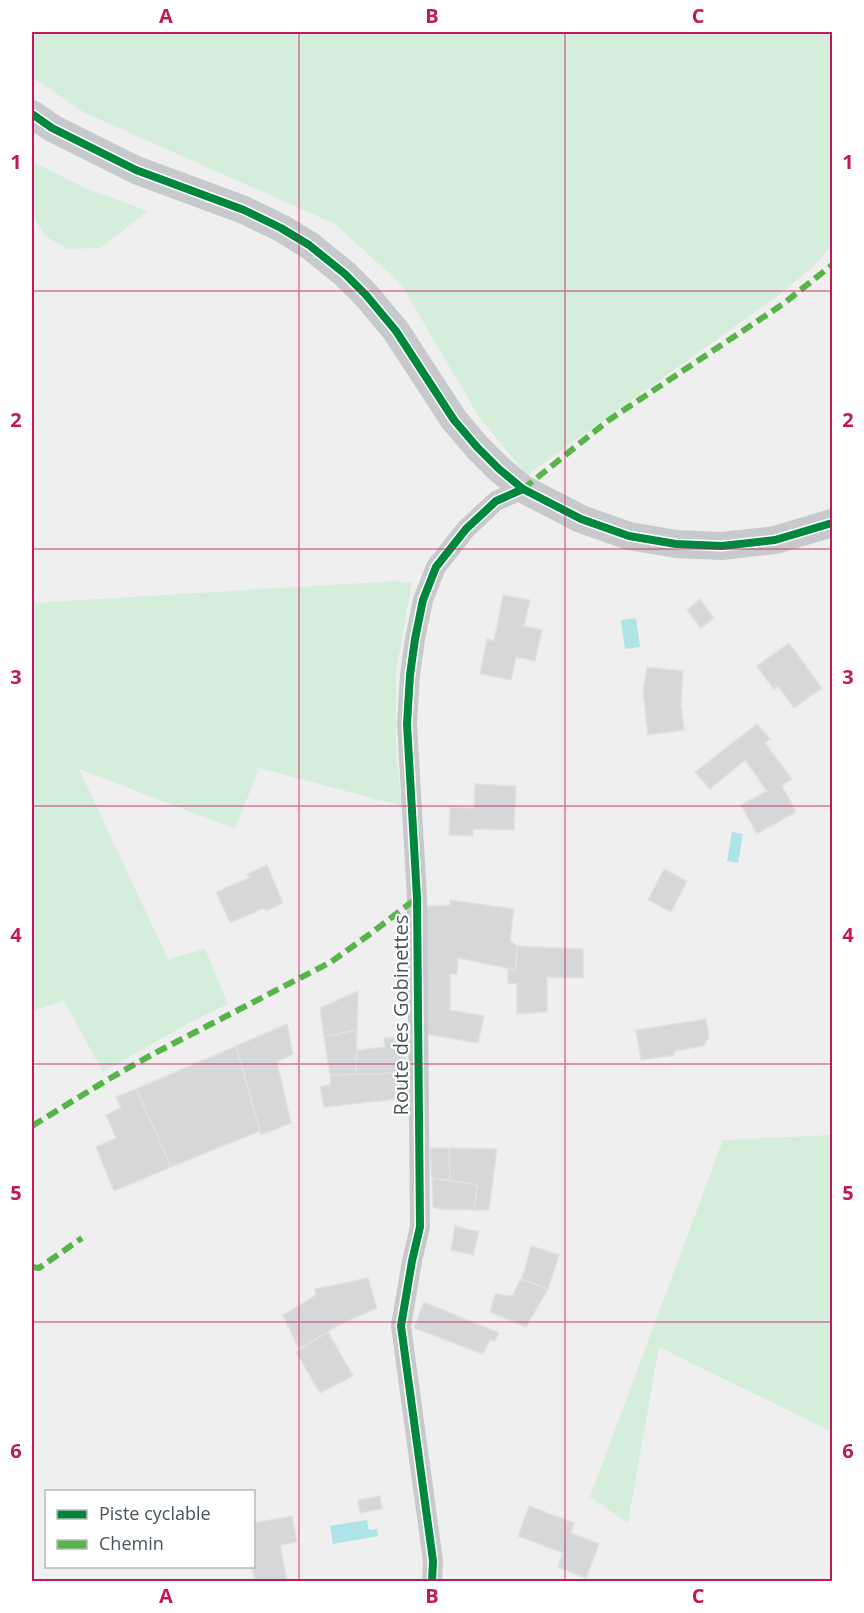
<svg xmlns="http://www.w3.org/2000/svg" width="864" height="1613" viewBox="0 0 864 1613" font-family="'Open Sans',sans-serif">
<style>
.green{fill:#d5eddb}
.water{fill:#ace4e7}
.building{fill:#d5d7d8;stroke:#e0e1e2;stroke-width:1.5}
.lines{fill:none;stroke-linecap:round;stroke-linejoin:round}
.street{stroke:#c6cacb;stroke-width:20}
.secondary{stroke:#c7cacc;stroke-width:28}
.quiet{stroke:#57b448;stroke-width:6;stroke-dasharray:12 6;stroke-linecap:butt}
.cycleway-casing{stroke:#fff;stroke-width:11}
.cycleway{stroke:#00873e;stroke-width:8}
.grid{fill:none;stroke:#c2185b;stroke-width:1.5;stroke-opacity:0.55}
.labels{text-anchor:middle;stroke-width:4.5;stroke-linejoin:round;paint-order:stroke}
.street-label{font-size:20px;fill:#48545a;stroke:#fff}
.neatline{fill:none;stroke:#c2185b;stroke-width:2}
.grid-label{font-size:20px;text-anchor:middle;font-weight:bold;fill:#c2185b}
</style>
<rect width="100%" height="100%" fill="#efefef"/>
<!-- green -->
<g class="green">
<path d="M32,32H832V245L813,267L780,294L527,475L479,417L401,284L335,224L85,113L32,77Z"/>
<path d="M32,161L87,189L148,211L100,248L67,249L44,235L32,212Z"/>
<path d="M397,581L412,583L396,671V754L402,806L259,768L235,829L79,769L168,959L205,949L228,1004L189,1023L103,1072L64,1001L32,1011V603Z"/>
<path d="M832,1135V1432L659,1347L628,1523L590,1497L723,1140Z"/>
</g>
<!-- water -->
<g class="water">
<path d="M636,618L640,647L625,649L621,620Z"/>
<path d="M732,832L743,834L738,863L727,861Z"/>
<path d="M367,1520L369,1530L377,1529L378,1536L333,1544L330,1526Z"/>
</g>
<!-- building -->
<g class="building">
<path d="M503,595L530,600L524,626L542,630L535,661L516,657L511,680L480,674L487,639L494,641Z"/>
<path d="M700,599L714,618L701,628L687,610Z"/>
<path d="M789,643L822,688L794,708L778,686L774,690L757,666Z"/>
<path d="M647,667L683,671L681,705L684,730L648,735L643,691Z"/>
<path d="M757,724L770,739L765,743L792,779L782,786L796,812L757,834L741,805L767,791L745,760L710,789L695,772Z"/>
<path d="M475,784L516,786L514,830L473,829V836L449,835L450,807L474,808Z"/>
<path d="M267,865L283,903L266,911L264,908L230,923L216,892L249,878L247,874Z"/>
<path d="M664,869L687,881L671,912L648,900Z"/>
<path d="M450,900L514,909L510,940L517,946L516,970L458,958L457,974H450V1010L484,1016L478,1043L425,1034L423,906L450,905Z"/>
<path d="M517,946L583,949V978L547,977V1012L517,1014V984L508,983V969L516,970Z"/>
<path d="M358,991L357,1030L324,1037L320,1008Z"/>
<path d="M706,1019L709,1038L703,1046L674,1051V1055L641,1060L636,1030Z"/>
<path d="M287,1024L293,1054L277,1062L291,1123L261,1135L236,1046Z"/>
<path d="M357,1030L356,1075H330L324,1037Z"/>
<path d="M405,1037L406,1073L356,1075L357,1050L385,1047L384,1038Z"/>
<path d="M236,1046L260,1131L171,1167L136,1089Z"/>
<path d="M406,1073L407,1098L324,1107L320,1087L331,1084L330,1075Z"/>
<path d="M136,1089L171,1167L114,1191L96,1147L116,1138L106,1115L121,1108L116,1097Z"/>
<path d="M430,1148H449L450,1180L432,1178Z"/>
<path d="M449,1148L497,1149L489,1210H474L477,1185L450,1180Z"/>
<path d="M432,1178L477,1185L474,1210L441,1209L433,1207Z"/>
<path d="M455,1226L479,1232L473,1255L451,1250Z"/>
<path d="M531,1246L559,1255L548,1289L521,1279L525,1268Z"/>
<path d="M368,1278L377,1308L339,1325L299,1349L283,1315L316,1295L315,1289Z"/>
<path d="M521,1279L548,1289L526,1327L490,1312L495,1294L512,1296Z"/>
<path d="M424,1302L499,1333L495,1341L490,1340L483,1354L414,1328Z"/>
<path d="M328,1332L353,1376L320,1393L296,1352Z"/>
<path d="M380,1496L382,1509L360,1513L358,1500Z"/>
<path d="M529,1506L574,1523L571,1533L599,1544L586,1578L558,1567L563,1553L518,1536Z"/>
<path d="M292,1516L297,1542L280,1545L287,1582H255L252,1566L254,1523Z"/>
</g>
<g class="lines">
<!-- street -->
<path class="street" d="M432,1582L433,1561L401,1326L412,1261L420,1227L417,898L407,724L410,675L415,639L423,600L436,567L466,529L496,501L523,489"/>
<!-- secondary -->
<path class="secondary" d="M32,114L52,128L136,170L244,210L281,228L309,245L345,274L366,295L396,331L454,420L477,447L499,469L523,489L581,519L629,536L676,544L722,546L775,540L832,523"/>
<!-- quiet -->
<g class="quiet">
<path d="M523,489L609,420L783,304L832,265"/>
<path d="M32,1126L107,1080L153,1054L331,962L370,934L417,898"/>
<path d="M32,1267L39,1268L82,1238"/>
</g>
<!-- cycleway casing -->
<g class="cycleway-casing">
<g id="cycleway">
<path d="M32,114L52,128L136,170L244,210L281,228L309,245L345,274L366,295L396,331L454,420L477,447L499,469L523,489L581,519L629,536L676,544L722,546L775,540L832,523"/>
<path d="M432,1582L433,1561L401,1326L412,1261L420,1227L417,898L407,724L410,675L415,639L423,600L436,567L466,529L496,501L523,489"/>
</g>
</g>
<!-- cycleway -->
<use href="#cycleway" class="cycleway"/>
</g>
<!-- grid -->
<path class="grid" d="M299,32V1582M565,32V1582M32,291H832M32,549H832M32,806H832M32,1064H832M32,1322H832"/>
<g class="labels">
<!-- street labels -->
<g class="street-label">
<text transform="translate(401 1015) rotate(-90)" y="7">Route des Gobinettes</text>
</g>
</g>
<!-- border -->
<rect width="864" height="1613" fill="none" stroke="#ffffff" stroke-width="66"/>
<!-- legend -->
<rect x="45" y="1490" width="210" height="78" fill="#ffffff" stroke="#b6bbbd" stroke-width="1.5"/>
<rect x="57" y="1510" width="30" height="9" fill="#00873e" stroke="#b6bbbd" stroke-width="1.5"/>
<text x="99" y="1520" font-size="18" fill="#48545a">Piste cyclable</text>
<rect x="57" y="1540" width="30" height="9" fill="#57b448" stroke="#b6bbbd" stroke-width="1.5"/>
<text x="99" y="1550" font-size="18" fill="#48545a">Chemin</text>
<rect x="33" y="33" width="798" height="1547" class="neatline"/>
<g class="grid-label">
<text x="166" y="23">A</text>
<text x="432" y="23">B</text>
<text x="698" y="23">C</text>
<text x="16" y="169">1</text>
<text x="848" y="169">1</text>
<text x="16" y="427">2</text>
<text x="848" y="427">2</text>
<text x="16" y="684">3</text>
<text x="848" y="684">3</text>
<text x="16" y="942">4</text>
<text x="848" y="942">4</text>
<text x="16" y="1200">5</text>
<text x="848" y="1200">5</text>
<text x="16" y="1458">6</text>
<text x="848" y="1458">6</text>
<text x="166" y="1603">A</text>
<text x="432" y="1603">B</text>
<text x="698" y="1603">C</text>
</g>
</svg>
